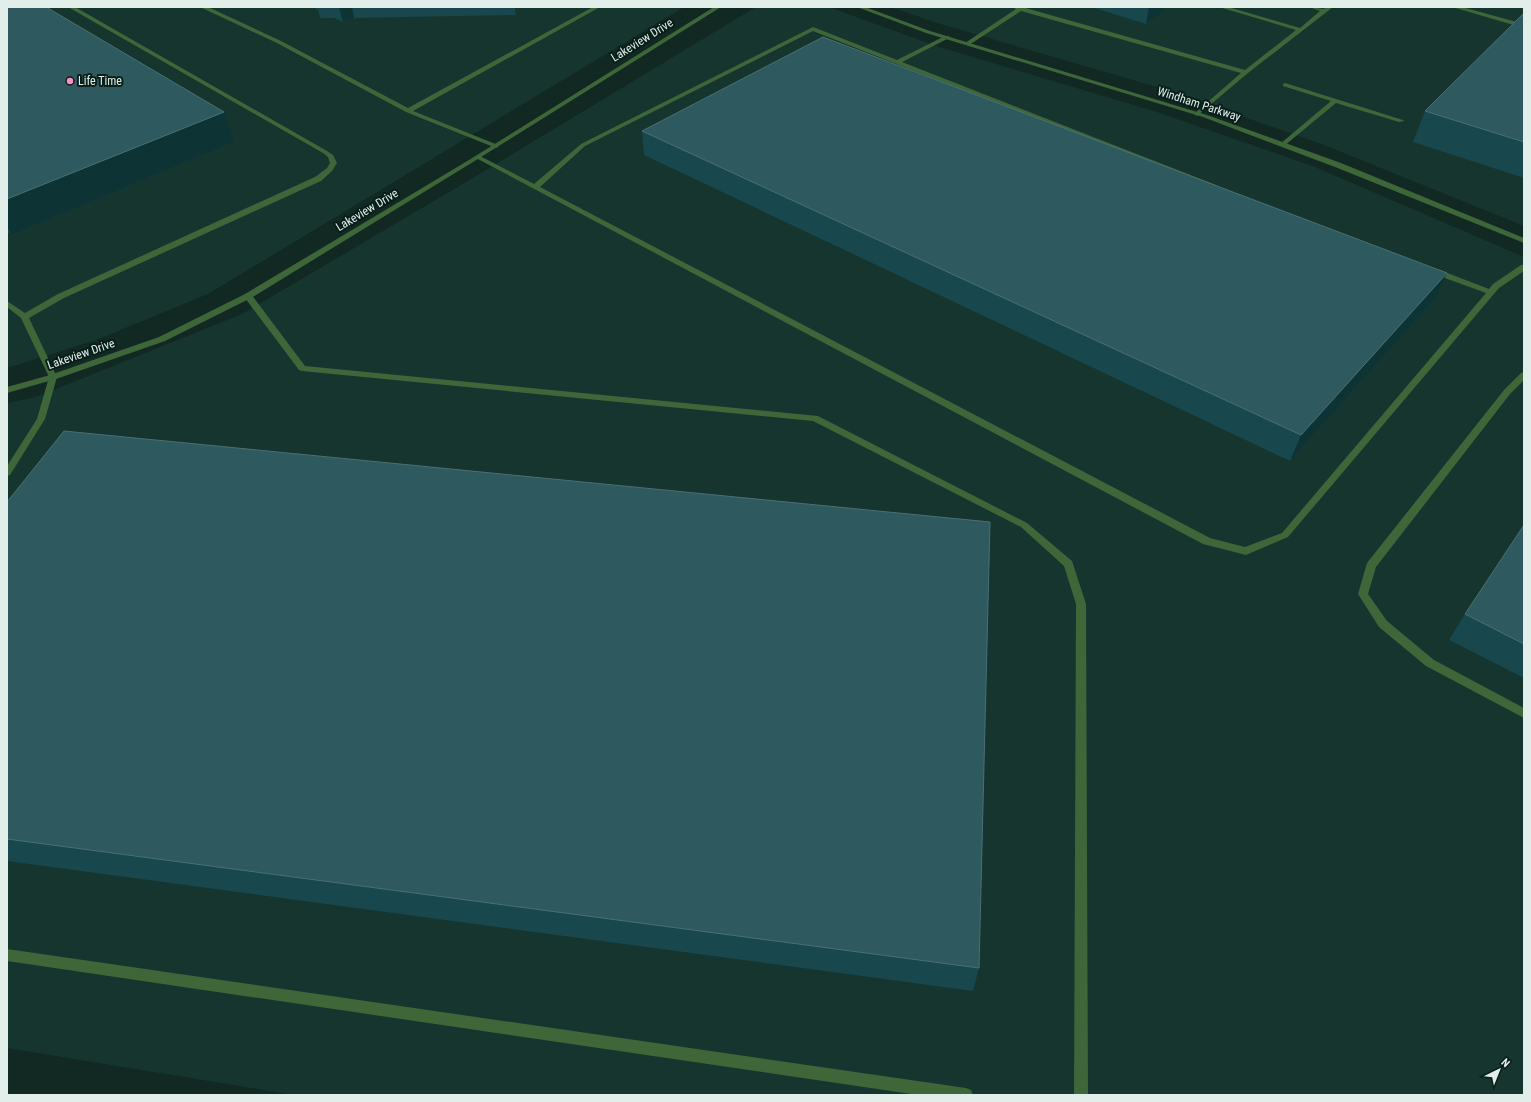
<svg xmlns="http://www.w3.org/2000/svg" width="1531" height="1102" viewBox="0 0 1531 1102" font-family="'Roboto Condensed',sans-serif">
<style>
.built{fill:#16352e}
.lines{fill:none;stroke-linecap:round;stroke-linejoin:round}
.service{fill:#3e6639;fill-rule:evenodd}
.minor{fill:#3e6639;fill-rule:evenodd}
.wall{fill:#18474d}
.shaded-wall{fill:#0d3335}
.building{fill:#2e595e;stroke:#4a7074}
.poi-dot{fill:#fa8fc7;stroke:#081e19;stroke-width:1.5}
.labels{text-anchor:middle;stroke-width:4;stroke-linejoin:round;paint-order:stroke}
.far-street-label{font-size:12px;fill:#e1eeea;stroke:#081e19}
.far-poi-label{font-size:12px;fill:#e1eeea;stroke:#081e19;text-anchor:start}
</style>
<rect width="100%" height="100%" fill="#122823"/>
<!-- built -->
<g class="built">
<path d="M7,7H684L208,294L96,340L7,368Z"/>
<path d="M756,7H829L936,46L1157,112L1315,167L1524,257V1095H294L7,1048V403L36,397L242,314L461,185Z"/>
<path d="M891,7H1524V226L1324,145L1167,90L937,23Z"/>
</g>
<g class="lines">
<!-- service -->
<g class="service">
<path d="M68,7H75L327,151L333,155L337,163L332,171L321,181L64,298L29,318L57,377L45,419L10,475L7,476V466L37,419L49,377L21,318L7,307V301L25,313L58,294L315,177L327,168L330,163L328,157L323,153Z"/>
<path d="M200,7H208L279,40L408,108L593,7H600L413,111L498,145V147L496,148L406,112L275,42Z"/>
<path d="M1012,7H1022L1245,70L1296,30L1219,7H1228L1300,28L1320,11L1309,7L1324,9L1326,7H1333L1248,73L1197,116L1195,115V113L1241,73L1021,11L969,45H965V43L1016,9Z"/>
<path d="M1452,7H1462L1524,24V28Z"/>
<path d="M813,27L897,60L945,36H949V38L902,62L1216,185L1215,187H1209L813,31L585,146L540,187L1210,538L1245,547L1282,533L1486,293L1431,273V269H1437L1489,289L1493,284L1521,265H1524V271L1499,288L1288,537L1246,555L1203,544L474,157L480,156L534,184L581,144Z"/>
<path d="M1285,83L1403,120L1404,121L1399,122L1336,103L1284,146H1280V144L1331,101L1283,86V84Z"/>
<path d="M245,294H251L305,366L818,416L1027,523L1072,561L1086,604L1088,1095H1074L1076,604L1064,566L1021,527L813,421L302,371L299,370L245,298Z"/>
<path d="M1524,372V380L1510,394L1376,567L1368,594L1387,621L1434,660L1524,708V718L1426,666L1379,627L1358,594L1367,563L1504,390L1521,373Z"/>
<path d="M7,949L966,1088L971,1090L973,1095H918L7,961Z"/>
</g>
<!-- minor -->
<g class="minor">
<path d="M714,7H721L473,162L251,298L165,341L56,379L7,393V387L50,375L159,337L245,294L469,160Z"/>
<path d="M857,7H865L930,31L1207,115L1341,163L1524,238V243L1335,167L1203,117L926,33Z"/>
</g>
</g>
<!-- wall -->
<g class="wall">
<path d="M7,7L234,142L11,235L7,231Z"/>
<path d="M313,7H518L516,15L354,18L343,22L334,18H320L318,10Z"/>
<path d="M1091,7H1169L1146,24Z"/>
<path d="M1524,13V178L1413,142L1425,111Z"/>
<path d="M642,131L1435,299L1290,461L644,155Z"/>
<path d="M7,502L979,968L973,991L7,861Z"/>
<path d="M1524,525V678L1449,640L1465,614Z"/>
</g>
<!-- shaded-wall -->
<g class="shaded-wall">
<path d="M339,7H352L354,18L343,22Z"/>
<path d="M515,7H518L516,15Z"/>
<path d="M1149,7H1169L1146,24Z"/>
<path d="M224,112L234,142L11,235L7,226V199Z"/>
<path d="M1447,273L1435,299L1290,461L1301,435Z"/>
</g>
<!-- building -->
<g class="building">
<path d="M7,7H46L224,112L7,199Z"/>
<path d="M1524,13V142L1425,111Z"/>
<path d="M823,37L1447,273L1301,435L642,131Z"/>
<path d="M64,431L990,522L979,968L7,839V502Z"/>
<path d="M1524,525V644L1465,614Z"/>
</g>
<!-- markers -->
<circle class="poi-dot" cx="70" cy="81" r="4"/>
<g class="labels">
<!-- far-street labels -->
<g class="far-street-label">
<text transform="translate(642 40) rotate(-32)" y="4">Lakeview Drive</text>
<text transform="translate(1199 104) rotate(18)" y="4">Windham Parkway</text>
<text transform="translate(367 210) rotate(-31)" y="4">Lakeview Drive</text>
<text transform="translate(81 354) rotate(-19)" y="4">Lakeview Drive</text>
</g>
<!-- far-poi labels -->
<g class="far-poi-label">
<text x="78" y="85">Life Time</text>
</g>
</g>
<!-- border -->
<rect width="1531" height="1102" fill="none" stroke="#e1eeea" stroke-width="16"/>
<!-- north arrow -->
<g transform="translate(1499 1070) rotate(43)" stroke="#081e19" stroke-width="3" paint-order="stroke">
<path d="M0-3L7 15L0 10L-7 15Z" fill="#e1eeea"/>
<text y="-6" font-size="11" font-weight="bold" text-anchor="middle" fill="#e1eeea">N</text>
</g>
</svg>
